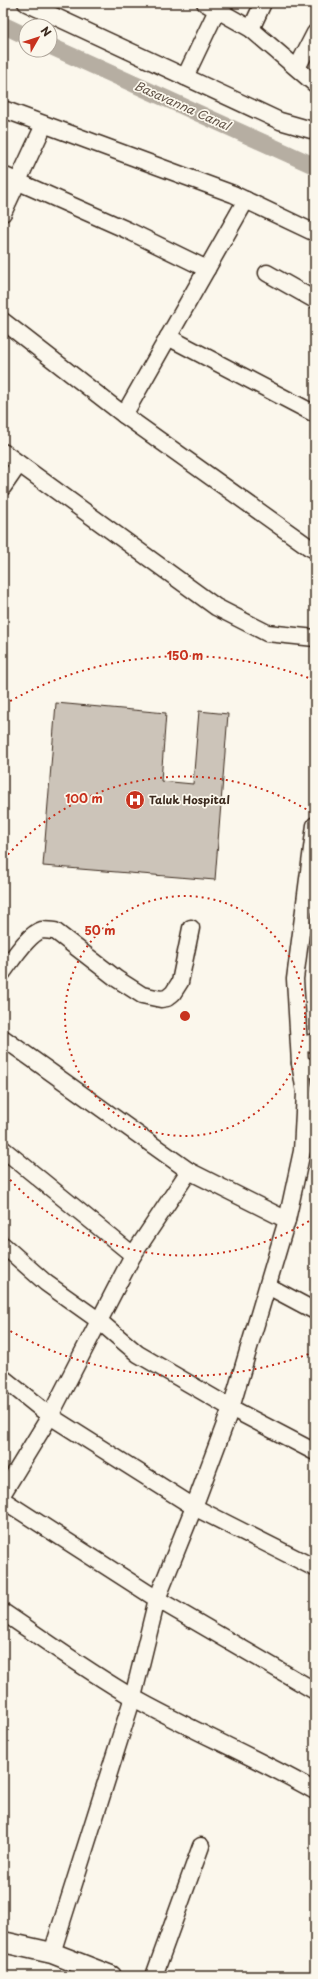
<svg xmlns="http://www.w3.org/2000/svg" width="318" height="1979" viewBox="0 0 318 1979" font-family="'Playpen Sans',sans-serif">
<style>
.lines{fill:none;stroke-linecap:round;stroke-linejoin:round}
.canal{stroke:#b6aea2;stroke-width:17}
.building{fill:#ccc4b9;stroke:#3b2a1e}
.minor-casing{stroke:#3b2a1e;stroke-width:19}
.major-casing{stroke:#3b2a1e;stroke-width:23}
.minor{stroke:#fbf7ec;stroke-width:16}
.major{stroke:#fbf7ec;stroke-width:20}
.ring{fill:none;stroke:#c8321e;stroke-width:2;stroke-dasharray:2 4}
.labels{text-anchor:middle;stroke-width:3.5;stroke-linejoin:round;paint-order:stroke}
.poi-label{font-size:11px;font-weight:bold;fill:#3b2a1e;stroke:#fbf7ec;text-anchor:start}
.water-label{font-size:12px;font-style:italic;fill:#605246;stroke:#fbf7ec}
.centre{fill:#c8321e;stroke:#fbf7ec;stroke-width:2}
.ring-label{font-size:12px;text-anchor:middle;font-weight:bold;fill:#c8321e;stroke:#fbf7ec;stroke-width:3.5;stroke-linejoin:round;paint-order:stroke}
</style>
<rect width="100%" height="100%" fill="#fbf7ec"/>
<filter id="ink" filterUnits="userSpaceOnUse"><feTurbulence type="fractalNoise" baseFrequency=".025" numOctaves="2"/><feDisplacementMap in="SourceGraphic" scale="8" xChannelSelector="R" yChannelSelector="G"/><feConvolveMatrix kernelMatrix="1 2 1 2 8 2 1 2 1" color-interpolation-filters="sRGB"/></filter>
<g filter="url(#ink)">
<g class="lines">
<!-- canal -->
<g class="canal">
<path d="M3,25L26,36"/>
<path d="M50,46L315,166"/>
</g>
</g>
<!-- building -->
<path class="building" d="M56,703L166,713L161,781L193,784L199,711L228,714L215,880L43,866Z"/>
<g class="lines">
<!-- minor casing -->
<g class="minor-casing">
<g id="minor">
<path d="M26,3L280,121L315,131"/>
<path d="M205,3L251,29L315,84"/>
<path d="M251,29L263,3"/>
<path d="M297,68L315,33"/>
<path d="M185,77L217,10"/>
<path d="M3,109L233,194L315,233"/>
<path d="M3,175L127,230L207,269"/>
<path d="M3,213L44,125"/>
<path d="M267,273L315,300"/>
<path d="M3,321L124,415L309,547L315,550"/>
<path d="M168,337L315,414"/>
<path d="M124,415L246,200"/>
<path d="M3,452L216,607L267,633L315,638"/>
<path d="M3,487L19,464"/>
<path d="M3,972C12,960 28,934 42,930C46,930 51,931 55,931L117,979L142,995L161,999L167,998L173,993L180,982L191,928"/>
<path d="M3,1038L189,1171L287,1220"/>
<path d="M300,1045L315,1042"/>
<path d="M300,1063L315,1070"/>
<path d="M3,1149L133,1255L189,1171"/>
<path d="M3,1245L46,1283L98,1320L138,1354L231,1408L315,1452"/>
<path d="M268,1286L315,1311"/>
<path d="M3,1378L50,1416L194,1507L315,1568"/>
<path d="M3,1493L50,1416L133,1255"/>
<path d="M3,1500L157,1599L315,1691"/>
<path d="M3,1612C46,1641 87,1671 132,1697C192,1731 256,1757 315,1791"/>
<path d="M52,1953L133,1697L157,1599L194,1507L231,1408L287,1220L302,1151L305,1093L300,1063L295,979L315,825"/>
<path d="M154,1976L201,1846"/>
</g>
</g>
<!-- major casing -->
<g class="major-casing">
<path id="major" d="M3,1942L52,1953L111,1976"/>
</g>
<!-- minor -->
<use href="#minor" class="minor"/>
<!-- major -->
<use href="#major" class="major"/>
</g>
</g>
<!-- distance rings -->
<g class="ring">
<circle cx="185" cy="1016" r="120"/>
<path d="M314 1218A240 240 0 0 1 4 1173M4 859A240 240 0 0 1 314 814"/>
<path d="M314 1352A360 360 0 0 1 5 1328M5 704A360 360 0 0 1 314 680"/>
</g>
<!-- icons -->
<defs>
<g id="hospital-disc" transform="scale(1)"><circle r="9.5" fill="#c8321e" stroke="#fbf7ec"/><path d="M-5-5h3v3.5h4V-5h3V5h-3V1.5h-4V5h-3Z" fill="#fff"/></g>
</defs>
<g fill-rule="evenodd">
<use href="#hospital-disc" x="135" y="800"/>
</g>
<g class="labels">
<!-- poi labels -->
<g class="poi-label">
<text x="149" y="804">Taluk Hospital</text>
</g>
<!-- water labels -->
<g class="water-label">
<text transform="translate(182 106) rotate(24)" y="4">Basavanna Canal</text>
</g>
</g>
<circle cx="185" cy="1016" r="6" class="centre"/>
<g class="ring-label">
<text x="185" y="660">150 m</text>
<text x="84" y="803">100 m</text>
<text x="100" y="935">50 m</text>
</g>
<!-- margin -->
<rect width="318" height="1979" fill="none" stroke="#fbf7ec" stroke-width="16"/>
<rect x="8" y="8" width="302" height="1963" fill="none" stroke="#3b2a1e" stroke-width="1.5" filter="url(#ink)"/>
<!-- north arrow -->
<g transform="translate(38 38) rotate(51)"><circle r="19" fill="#fbf7ec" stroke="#aea59a"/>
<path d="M0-3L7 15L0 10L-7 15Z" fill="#c8321e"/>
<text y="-6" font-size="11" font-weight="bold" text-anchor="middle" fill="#3b2a1e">N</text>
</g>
</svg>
